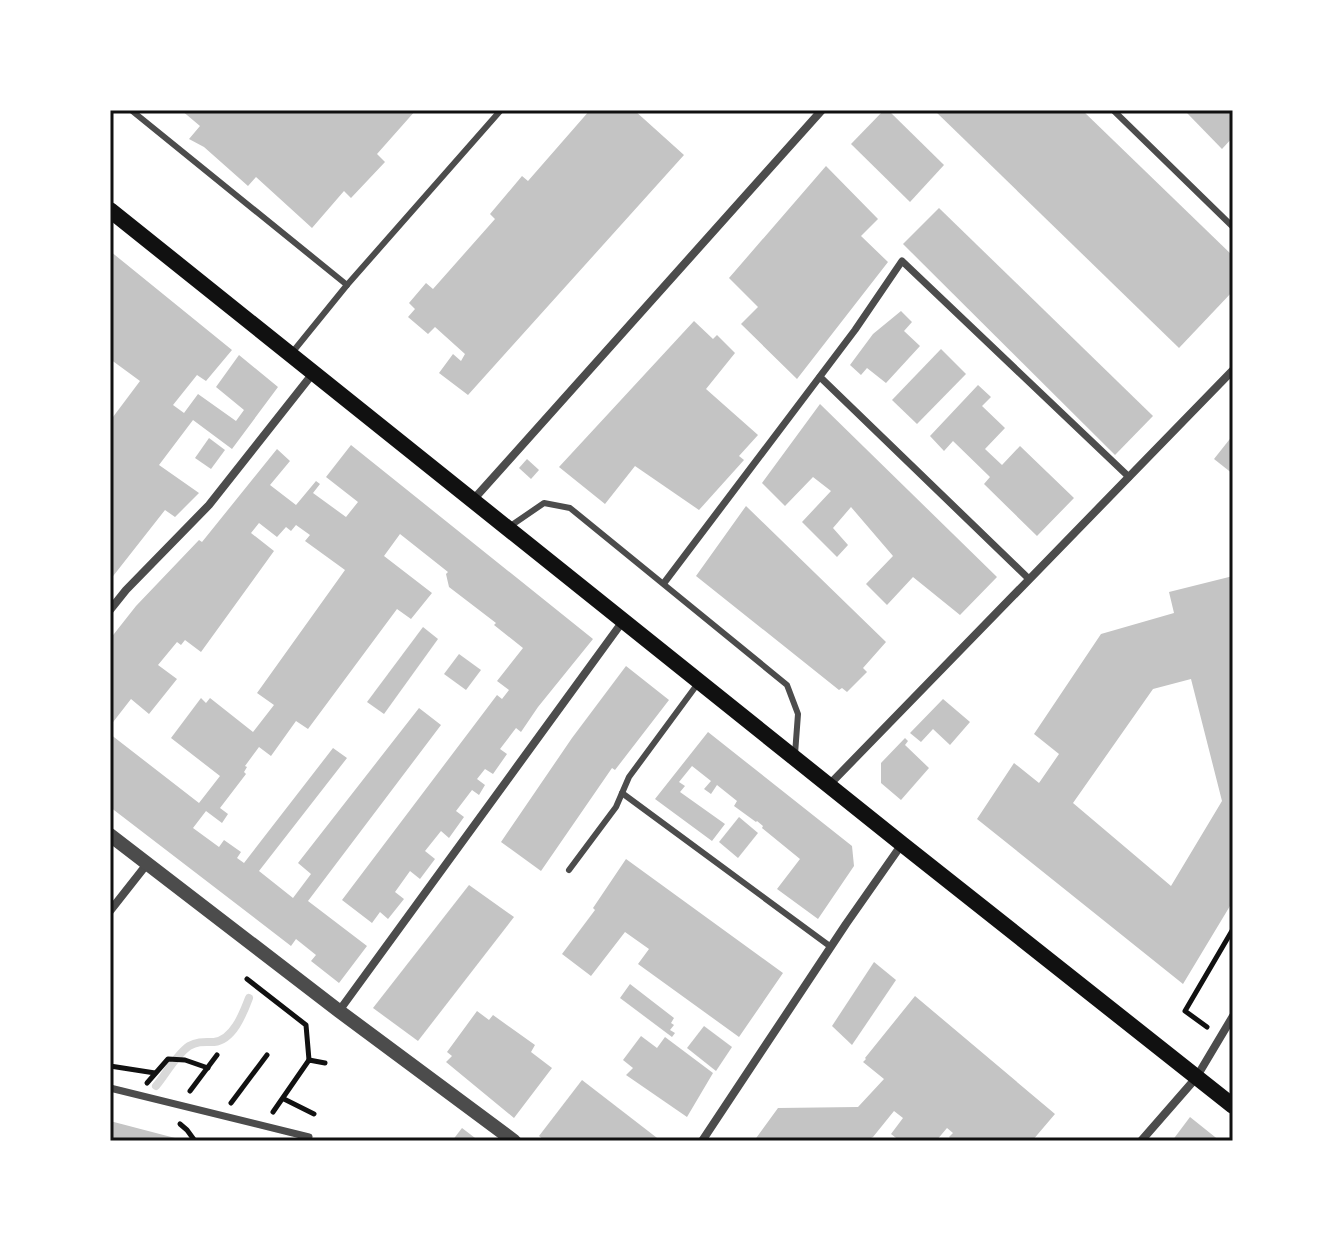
<svg xmlns="http://www.w3.org/2000/svg" width="1343" height="1251" viewBox="0 0 1343 1251" font-family="'Roboto Serif',serif">
<style>
.lines{fill:none;stroke-linecap:round;stroke-linejoin:round}
.stream{stroke:#d9d9d9;stroke-width:8}
.building{fill:#c4c4c4;fill-rule:evenodd}
.path{stroke:#111;stroke-width:5}
.service{stroke:#4c4c4c;stroke-width:6}
.pedestrian{stroke:#4c4c4c;stroke-width:7}
.minor{stroke:#4c4c4c;stroke-width:8}
.tertiary{stroke:#4c4c4c;stroke-width:14}
.secondary{stroke:#111;stroke-width:16}
.neatline{fill:none;stroke:#111;stroke-width:3}
</style>
<rect width="100%" height="100%" fill="#fff"/>
<g class="lines">
<!-- stream -->
<path class="stream" d="M156,1086C166,1074 176,1055 189,1046C198,1041 204,1042 214,1042C233,1040 243,1014 249,998"/>
</g>
<!-- building -->
<g class="building">
<path d="M181,110H416L377,154L385,162L351,198L344,191L312,228L256,177L248,186L204,147L189,139L200,126Z"/>
<path d="M590,110H634L684,155L468,395L439,373L453,354L461,361L465,354L435,327L428,334L408,317L415,309L409,303L426,283L433,289L495,219L490,214L522,176L528,181Z"/>
<path d="M884,110H888L944,165L910,202L851,144Z"/>
<path d="M934,110H1082L1233,256V291L1179,348Z"/>
<path d="M1190,110H1233V137L1222,149L1187,113Z"/>
<path d="M826,166L878,219L861,236L888,262L797,379L741,324L758,307L729,278Z"/>
<path d="M939,208L1153,416L1115,455L903,244Z"/>
<path d="M110,251L232,350L206,381L197,375L173,405L184,413L198,394L236,421L244,410L216,387L239,355L278,387L232,449L193,420L159,465L199,493L175,517L165,510L110,580V421L140,381L110,359Z"/>
<path d="M901,311L912,322L904,331L920,346L886,383L867,368L861,375L850,365L873,334Z"/>
<path d="M694,321L713,339L717,335L735,353L706,389L758,435L739,456L744,460L699,510L635,466L605,504L559,467Z"/>
<path d="M941,349L966,374L917,424L892,400Z"/>
<path d="M978,385L991,397L982,406L1005,428L985,449L1002,465L1020,446L1074,498L1037,536L984,484L990,477L953,441L944,451L930,436Z"/>
<path d="M820,404L997,577L960,615L913,577L887,605L866,584L893,556L851,507L833,528L848,545L837,557L802,522L831,491L813,477L785,506L762,483Z"/>
<path d="M1233,435V474L1214,459Z"/>
<path d="M209,438L225,450L211,469L195,458Z"/>
<path d="M351,445L593,639L538,707L521,732L516,728L500,749L507,754L493,774L485,769L477,779L485,785L479,795L472,790L456,811L464,817L449,838L441,831L425,851L435,859L420,879L410,871L395,892L404,899L388,919L380,912L372,923L342,900L497,695L502,699L509,690L497,681L523,648L494,625L496,623L449,587L446,574L448,572L400,534L384,556L432,593L411,619L397,609L308,729L296,721L271,756L259,747L245,766L247,767L244,772L246,774L220,808L228,814L222,823L206,811L193,828L219,847L224,840L241,852L237,858L244,863L333,748L347,758L259,871L293,898L311,874L298,863L419,708L441,725L308,901L367,946L339,983L311,961L316,955L296,939L291,946L110,807V734L199,803L220,776L171,738L201,698L206,703L210,698L253,732L274,705L257,693L345,570L305,541L310,535L296,525L291,531L286,527L277,537L259,523L251,533L274,551L201,652L185,640L181,645L177,642L158,665L177,679L149,714L131,699L110,726V639L136,606L199,540L202,542L277,449L290,461L270,485L296,505L316,481L320,484L313,493L346,517L358,502L326,477Z"/>
<path d="M527,459L539,470L531,479L519,468Z"/>
<path d="M746,506L886,642L863,668L867,672L847,692L842,688L839,690L696,576Z"/>
<path d="M1233,576V901L1183,984L977,819L1014,763L1039,783L1059,754L1034,734L1101,634L1174,613L1169,592ZM1191,679L1222,801L1171,886L1073,803L1153,689Z"/>
<path d="M423,627L438,639L384,714L367,702Z"/>
<path d="M459,654L481,670L466,690L444,674Z"/>
<path d="M626,666L669,700L615,770L612,768L541,871L501,842L572,738Z"/>
<path d="M943,699L970,722L950,745L933,729L921,742L910,733Z"/>
<path d="M708,732L852,846L854,866L818,919L777,889L800,859L762,828L763,826L757,821L756,822L734,806L737,801L717,785L711,794L704,789L711,781L692,766L679,782L685,786L680,792L725,824L712,841L655,799Z"/>
<path d="M905,738L908,741L905,745L929,768L901,800L881,783V763Z"/>
<path d="M739,817L758,833L738,858L719,842Z"/>
<path d="M626,859L783,973L739,1037L638,964L649,949L625,932L591,976L562,954L595,910L593,908Z"/>
<path d="M469,885L514,917L418,1041L373,1008Z"/>
<path d="M874,962L896,980L852,1045L832,1026Z"/>
<path d="M630,984L674,1018L671,1023L674,1025L670,1030L675,1033L672,1037L620,998Z"/>
<path d="M915,996L1055,1114L1032,1141H953L949,1137L953,1133L947,1128L936,1141H900L891,1134L903,1118L894,1111L873,1137L865,1141H754L778,1108L858,1107L884,1079L863,1062L866,1059L865,1058Z"/>
<path d="M477,1011L489,1020L493,1015L535,1045L531,1052L552,1068L514,1118L446,1062L452,1056L447,1052Z"/>
<path d="M704,1026L732,1047L716,1071L687,1048Z"/>
<path d="M641,1036L657,1048L665,1037L713,1073L687,1117L626,1075L633,1068L623,1060Z"/>
<path d="M582,1080L661,1141H545L539,1136Z"/>
<path d="M1190,1117L1220,1141H1172Z"/>
<path d="M110,1121L175,1138L173,1141H110Z"/>
<path d="M462,1128L479,1141H452Z"/>
</g>
<g class="lines">
<!-- path -->
<g class="path">
<path d="M247,979L306,1025L309,1060"/>
<path d="M1207,1027L1185,1011L1233,929"/>
<path d="M110,1066L155,1073"/>
<path d="M147,1083L168,1059L185,1060L208,1068"/>
<path d="M190,1091L217,1055"/>
<path d="M284,1099L314,1114"/>
<path d="M231,1103L267,1055"/>
<path d="M273,1112L309,1060L325,1063"/>
<path d="M180,1124L187,1130L195,1141"/>
</g>
<!-- service -->
<g class="service">
<path d="M131,110L347,285"/>
<path d="M1113,110L1233,227"/>
<path d="M291,354L347,285L501,110"/>
<path d="M509,527L544,503L570,508L787,685L798,714L795,754"/>
<path d="M622,793L831,947"/>
<path d="M569,870L616,807L629,777L699,682"/>
</g>
<!-- pedestrian -->
<g class="pedestrian">
<path d="M820,377L1029,579"/>
<path d="M664,583L855,330L902,261L1129,477"/>
<path d="M110,1088L309,1137"/>
</g>
<!-- minor -->
<g class="minor">
<path d="M473,500L822,110"/>
<path d="M110,610L126,590L209,505L314,372"/>
<path d="M829,785L1233,370"/>
<path d="M110,911L147,864"/>
<path d="M339,1011L623,621"/>
<path d="M702,1141L846,924L902,844"/>
<path d="M1141,1141L1196,1078L1233,1016"/>
</g>
<!-- tertiary -->
<path class="tertiary" d="M110,835L339,1011L514,1141"/>
<!-- secondary -->
<path class="secondary" d="M110,210L902,844L1233,1106"/>
</g>
<!-- border -->
<rect width="1343" height="1251" fill="none" stroke="#ffffff" stroke-width="224"/>
<rect x="112" y="112" width="1119" height="1027" class="neatline"/>
</svg>
